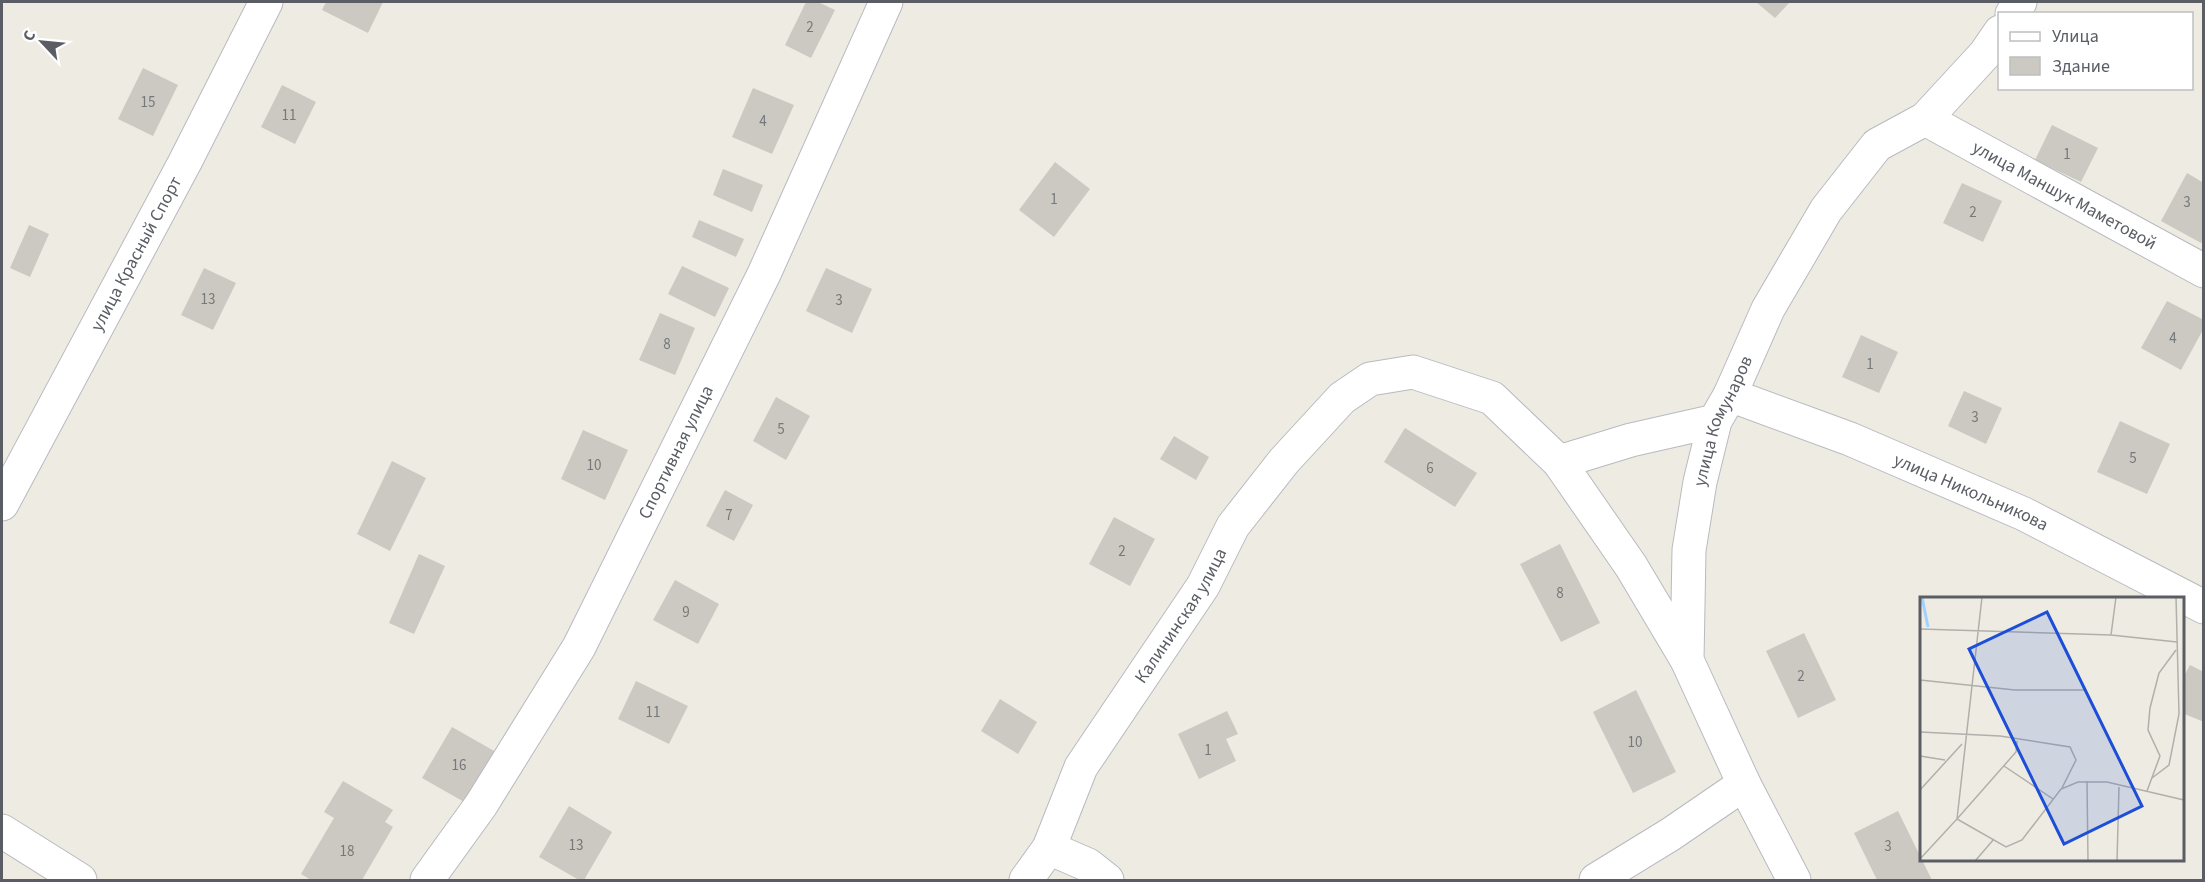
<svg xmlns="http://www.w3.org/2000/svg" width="2205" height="882" viewBox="0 0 2205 882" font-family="'Source Sans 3',sans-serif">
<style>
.building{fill:#cbc9c1}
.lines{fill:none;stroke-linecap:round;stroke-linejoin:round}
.minor-casing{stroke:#b7babf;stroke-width:35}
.minor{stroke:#fff;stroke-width:33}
.labels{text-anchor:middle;stroke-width:6;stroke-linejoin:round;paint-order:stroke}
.number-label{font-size:15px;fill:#76797b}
.street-label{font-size:18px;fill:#5a5e64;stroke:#fff}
.inset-river{fill:none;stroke:#a1d1ff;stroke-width:3}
.inset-road{fill:none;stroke:#afafac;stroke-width:1.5}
.view{fill:#1d4ed8;fill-opacity:0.15;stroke:#1d4ed8;stroke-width:3}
.inset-edge{fill:none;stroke:#5a5e64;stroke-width:3}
</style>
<rect width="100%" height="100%" fill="#eeece2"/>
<!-- building -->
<g class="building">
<path d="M326,2H383L368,33L322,10Z"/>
<path d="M806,2H818L835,10L811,58L785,45Z"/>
<path d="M1756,2H1790L1775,18Z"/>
<path d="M143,68L178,85L153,136L118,119Z"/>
<path d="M282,85L316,102L295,144L261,127Z"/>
<path d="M753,88L794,105L772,154L732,137Z"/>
<path d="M2052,125L2098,148L2081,182L2035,160Z"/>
<path d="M1055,162L1090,189L1054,237L1019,210Z"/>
<path d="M723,169L763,185L752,212L713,195Z"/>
<path d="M2187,173L2204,183V238L2201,243L2161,221Z"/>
<path d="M1962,183L2002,201L1983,242L1943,223Z"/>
<path d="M699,220L744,239L736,257L692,237Z"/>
<path d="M29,225L49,234L30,277L10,268Z"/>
<path d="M682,266L729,288L715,317L668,294Z"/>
<path d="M204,268L236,283L213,330L181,315Z"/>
<path d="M826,268L872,289L852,333L806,311Z"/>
<path d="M2167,301L2204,320V328L2181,370L2141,348Z"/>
<path d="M660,313L695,328L675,375L639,360Z"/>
<path d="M1861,335L1898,352L1879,393L1842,377Z"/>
<path d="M1964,391L2002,408L1986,444L1948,426Z"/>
<path d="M776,397L810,416L786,460L753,441Z"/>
<path d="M2120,421L2170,444L2147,494L2097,472Z"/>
<path d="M1405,428L1477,473L1455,507L1384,462Z"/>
<path d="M583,430L628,450L605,500L561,479Z"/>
<path d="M1174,436L1209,457L1196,480L1160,459Z"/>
<path d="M392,461L426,478L390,551L357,534Z"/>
<path d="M725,490L753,505L734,541L706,526Z"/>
<path d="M1114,517L1155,539L1130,586L1089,564Z"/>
<path d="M1560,544L1600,623L1561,642L1520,564Z"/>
<path d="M419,554L445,566L414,634L389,623Z"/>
<path d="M675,580L719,604L698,644L653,620Z"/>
<path d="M1804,633L1836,700L1798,718L1766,651Z"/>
<path d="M2190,665L2204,672V722L2182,713V680Z"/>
<path d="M636,681L688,706L669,744L618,719Z"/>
<path d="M1636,690L1676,772L1633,793L1593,712Z"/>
<path d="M1000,699L1037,722L1018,754L981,731Z"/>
<path d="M1227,711L1238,734L1226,739L1236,761L1199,779L1178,734Z"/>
<path d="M452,727L496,752L466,803L422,778Z"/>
<path d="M343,781L393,810L385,822L393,827L362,880H311L301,874L334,818L324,812Z"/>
<path d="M569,806L612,832L584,880H579L539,857Z"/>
<path d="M1898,811L1922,860L1932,880H1877L1854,833Z"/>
</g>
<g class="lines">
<!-- minor casing -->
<g class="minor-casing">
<g id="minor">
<path d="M2012,14L2020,2"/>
<path id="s1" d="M1925,119L2204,271"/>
<path id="s2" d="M1730,395L1850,439L2024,514L2204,607"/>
<path d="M1559,462L1631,440L1715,421"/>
<path id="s3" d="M2,504L185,162L266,2"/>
<path d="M2,831L80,880"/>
<path d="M1049,848L1088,865L1107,880"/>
<path id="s4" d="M427,880L481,805L579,647L764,274L886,2"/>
<path id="s5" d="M1026,880L1049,848L1081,767L1203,586L1233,526L1284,461L1342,398L1370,379L1413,372L1492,398L1559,462L1631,566L1687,660"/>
<path d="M1596,880L1671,834L1744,784"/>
<path id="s6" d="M1794,880L1744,784L1687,660L1689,550L1700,482L1715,421L1730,395L1768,309L1826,210L1877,145L1925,119L1985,54L2000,32"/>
</g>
</g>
<!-- minor -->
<use href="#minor" class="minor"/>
</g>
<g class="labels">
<!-- number labels -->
<g class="number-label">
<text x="810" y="32">2</text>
<text x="148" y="107">15</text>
<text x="289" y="120">11</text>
<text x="763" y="126">4</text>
<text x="2067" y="159">1</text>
<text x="1054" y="204">1</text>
<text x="2187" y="207">3</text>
<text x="1973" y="217">2</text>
<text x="208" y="304">13</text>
<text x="839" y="305">3</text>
<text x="2173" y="343">4</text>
<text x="667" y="349">8</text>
<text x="1870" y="369">1</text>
<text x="1975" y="422">3</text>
<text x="781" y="434">5</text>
<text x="2133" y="463">5</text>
<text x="594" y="470">10</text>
<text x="1430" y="473">6</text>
<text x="729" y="520">7</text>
<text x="1122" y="556">2</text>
<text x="1560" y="598">8</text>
<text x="686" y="617">9</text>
<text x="1801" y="681">2</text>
<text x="653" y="717">11</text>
<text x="1635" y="747">10</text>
<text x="1208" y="755">1</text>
<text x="459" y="770">16</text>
<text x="576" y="850">13</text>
<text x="1888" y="851">3</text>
<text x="347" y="856">18</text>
</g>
<!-- street labels -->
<g class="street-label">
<text dy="6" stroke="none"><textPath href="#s1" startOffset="159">улица Маншук Маметовой</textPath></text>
<text dy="6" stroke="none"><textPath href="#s3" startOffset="284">улица Красный Спорт</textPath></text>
<text dy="6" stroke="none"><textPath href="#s6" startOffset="489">улица Комунаров</textPath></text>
<text dy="6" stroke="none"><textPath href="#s4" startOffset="496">Спортивная улица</textPath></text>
<text dy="6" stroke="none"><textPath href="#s2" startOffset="260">улица Никольникова</textPath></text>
<text dy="6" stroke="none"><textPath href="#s5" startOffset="308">Калининская улица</textPath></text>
</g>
</g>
<!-- overview -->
<g transform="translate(1920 597)">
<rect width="264" height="264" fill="#eeece2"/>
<path class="inset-river" d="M2,0L8,30"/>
<path class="inset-road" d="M0,32L191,38L257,45M191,38L196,0M0,83L95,93H166M0,135L80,139L150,150L156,163L142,191M97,144L96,155L37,222L86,250L102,243L141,192L158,185H187L264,203M0,159L25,163M84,169L133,202M232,181L249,168L259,117L256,0M167,184L168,264M0,193L42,147M227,194L240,159L228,133L230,111L239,76L256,53M0,262L37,222L62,0M55,264L74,242M197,264L199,190"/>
<path class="view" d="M127,15L222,209L144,247L49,52Z"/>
<rect width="264" height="264" class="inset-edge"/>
</g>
<!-- border -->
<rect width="2205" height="882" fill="none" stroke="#5a5e64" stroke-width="6"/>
<!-- legend -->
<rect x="1998" y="12" width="195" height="78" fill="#ffffff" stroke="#bdbfc1" stroke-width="1.5"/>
<rect x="2010" y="32" width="30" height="9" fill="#ffffff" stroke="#bdbfc1" stroke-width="1.5"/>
<text x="2052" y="42" font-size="18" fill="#5a5e64">Улица</text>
<rect x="2010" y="57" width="30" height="18" fill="#cbc9c1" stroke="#bdbfc1" stroke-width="1.5"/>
<text x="2052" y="72" font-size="18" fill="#5a5e64">Здание</text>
<!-- north arrow -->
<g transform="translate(42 42) rotate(296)" stroke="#ffffff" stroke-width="4.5" paint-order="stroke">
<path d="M0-4.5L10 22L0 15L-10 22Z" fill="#5a5e64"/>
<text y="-9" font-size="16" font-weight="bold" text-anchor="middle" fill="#5a5e64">С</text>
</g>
</svg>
